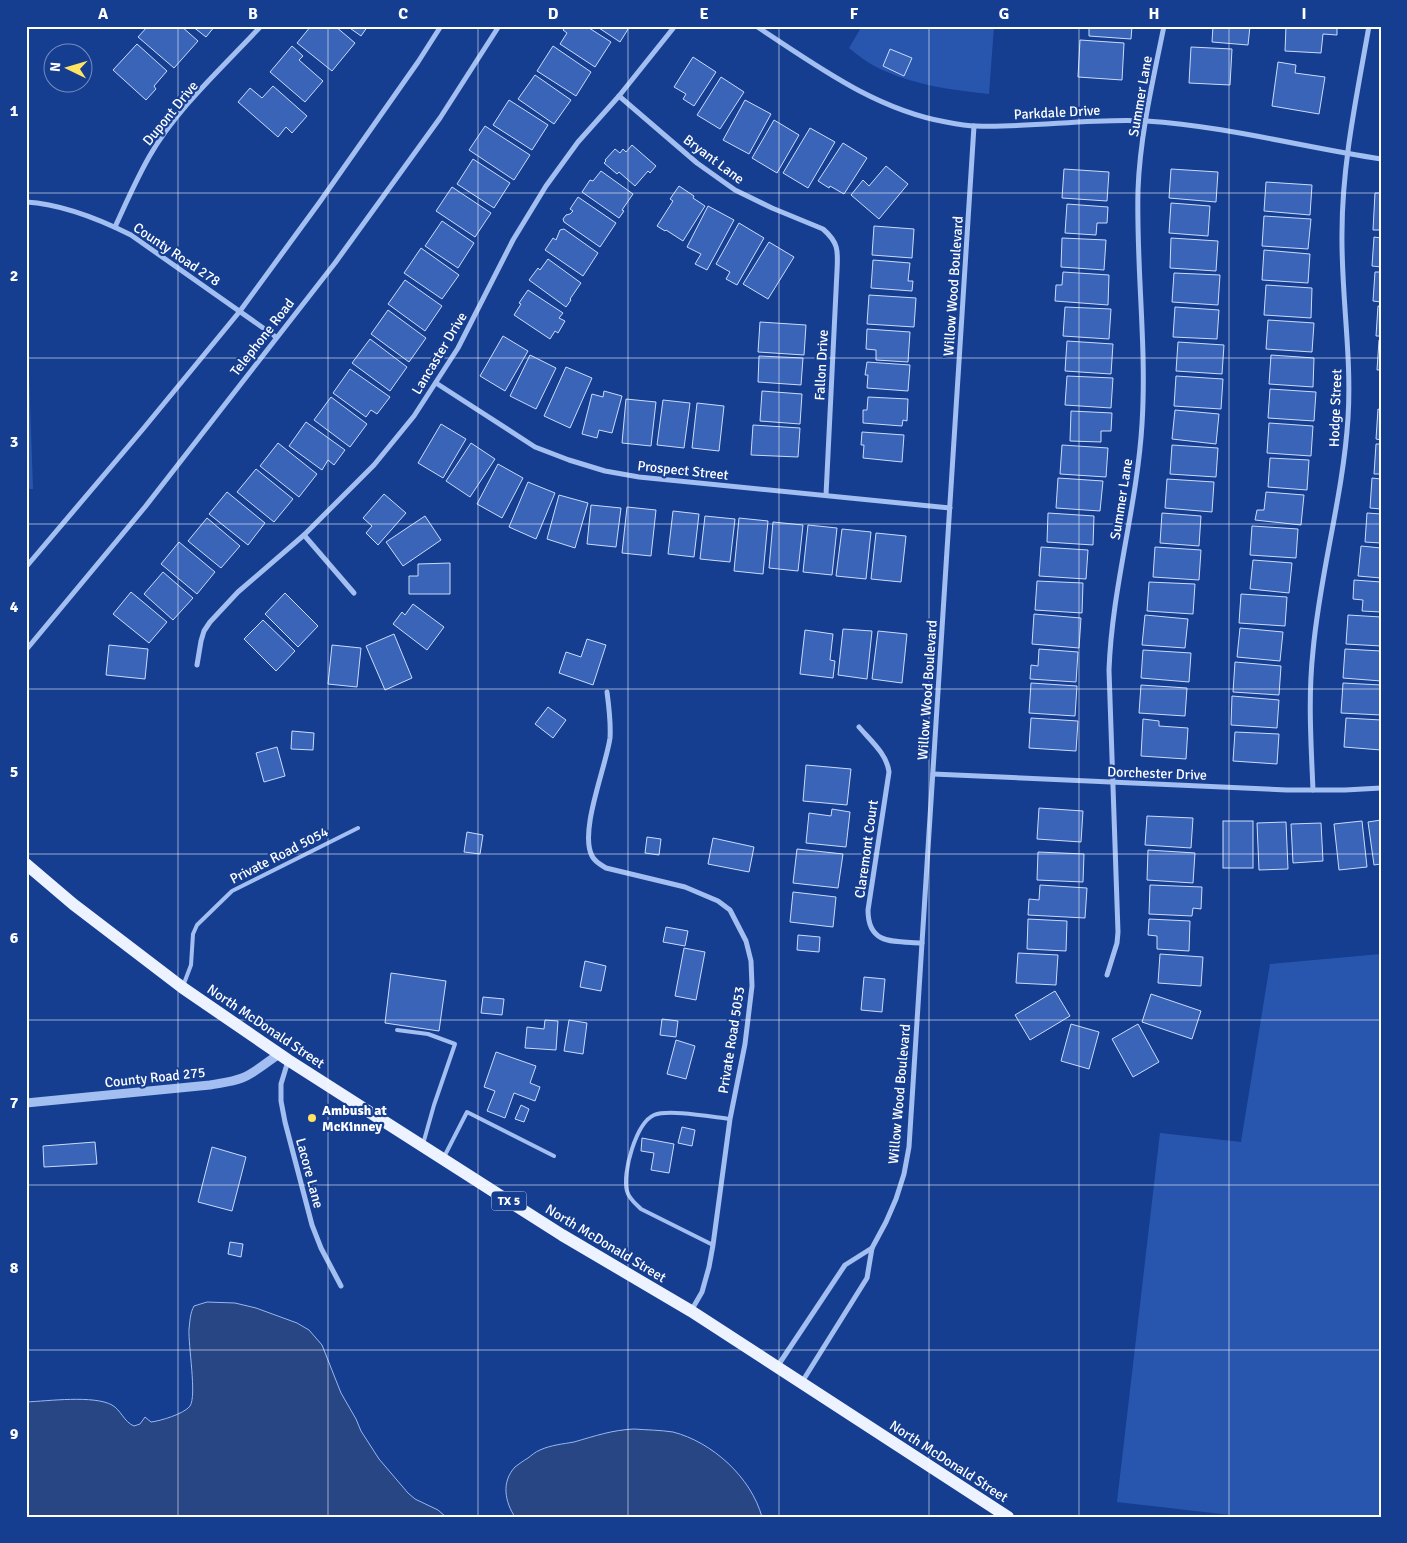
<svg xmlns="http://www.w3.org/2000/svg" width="1407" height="1543" viewBox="0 0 1407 1543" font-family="Signika,sans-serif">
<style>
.green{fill:#2856af}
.water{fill:#284683;stroke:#95b7f3}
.building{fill:#3a64b7;stroke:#cadbfb}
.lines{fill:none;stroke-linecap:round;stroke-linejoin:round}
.service{stroke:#a3bef0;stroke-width:4}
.minor{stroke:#a3bef0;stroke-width:5}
.tertiary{stroke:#a3bef0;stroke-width:9}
.primary{stroke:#ecf2ff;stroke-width:12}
.grid{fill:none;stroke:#fff;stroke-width:1;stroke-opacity:0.55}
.poi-dot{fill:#ffe362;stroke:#163e90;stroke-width:2}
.labels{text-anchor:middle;stroke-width:4.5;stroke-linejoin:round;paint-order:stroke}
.shield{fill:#163e90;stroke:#b9c5de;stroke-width:1}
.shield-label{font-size:12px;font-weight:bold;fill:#fff}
.street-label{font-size:14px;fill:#fff;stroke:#163e90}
.poi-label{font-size:14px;font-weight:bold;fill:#fff;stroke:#163e90;text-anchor:start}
.neatline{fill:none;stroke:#fff;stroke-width:2}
.grid-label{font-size:16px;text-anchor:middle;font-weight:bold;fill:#fff}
</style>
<rect width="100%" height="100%" fill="#163e90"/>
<!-- green -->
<g class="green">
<path d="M862,26H994L989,94C954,90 918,86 885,71C872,66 860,57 849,48Z"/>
<path d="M26,287L33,489H26Z"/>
<path d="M1381,954V1517H1248L1117,1502L1160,1133L1241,1142L1270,964Z"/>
</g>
<!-- water -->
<g class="water">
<path d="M207,1302L235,1303L256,1308L297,1323L309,1330L322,1345L341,1393L356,1419L361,1431L379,1459L408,1493L415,1499L438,1510L446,1517H26V1402C48,1401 94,1395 112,1405C121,1410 124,1422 134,1426L140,1424L145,1417L151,1422C160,1421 184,1414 190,1406C197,1396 188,1345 189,1329C190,1321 190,1313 194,1306Z"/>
<path d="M634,1429C647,1430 660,1430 673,1432C712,1442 751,1477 762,1517H515C505,1502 501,1482 515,1467C519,1464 523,1461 528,1458C532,1455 535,1452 540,1450C551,1445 563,1444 574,1442C595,1436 612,1430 634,1429Z"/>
</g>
<!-- building -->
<g class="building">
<path d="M148,26H181L198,41L174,68L138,37Z"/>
<path d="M192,26H215L206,37Z"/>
<path d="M311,26H335L355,43L332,71L297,43Z"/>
<path d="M347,26H368L361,36Z"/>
<path d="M566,26H586L611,42L595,67L560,44L567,33L563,30Z"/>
<path d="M596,26H630L620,42Z"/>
<path d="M1089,26H1132L1131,39L1089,36Z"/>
<path d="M1213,26H1250L1248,45L1212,42Z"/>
<path d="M1286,26H1337V35L1323,34L1321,53L1285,51Z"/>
<path d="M1080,40L1124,43L1122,80L1078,77Z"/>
<path d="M137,44L167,71L154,86L156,89L146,100L113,70Z"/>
<path d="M292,46L303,56L299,60L323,81L305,102L270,72Z"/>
<path d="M553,46L591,72L576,96L537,71Z"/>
<path d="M1191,47L1232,49L1230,85L1189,83Z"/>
<path d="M890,49L912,58L904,76L883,66Z"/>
<path d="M693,57L716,72L694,106L683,99L686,94L674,87Z"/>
<path d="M1278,62L1296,65L1295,73L1325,77L1319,114L1272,106Z"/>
<path d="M535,75L571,100L554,124L518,99Z"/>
<path d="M721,77L744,92L720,129L697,115Z"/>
<path d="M273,86L307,116L292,133L286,127L278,137L238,102L250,88L262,98Z"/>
<path d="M509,100L548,125L532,150L493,125Z"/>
<path d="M745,100L771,114L749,154L723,140Z"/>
<path d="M774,120L799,135L777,173L752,158Z"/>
<path d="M485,126L530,155L514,180L469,150Z"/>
<path d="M810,128L835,142L808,188L783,173Z"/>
<path d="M843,143L867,158L844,194L830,186L829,188L818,181Z"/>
<path d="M632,145L656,166L650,173L648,171L635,186L619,172L617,174L604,163L606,161L605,160L615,149L620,153L623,149L626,152Z"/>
<path d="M473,159L510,183L494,208L457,184Z"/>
<path d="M886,166L908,184L879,219L851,195L863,180L869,186Z"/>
<path d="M1064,169L1109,172L1107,201L1062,198Z"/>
<path d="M1171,169L1218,172L1216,202L1169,198Z"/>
<path d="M601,171L633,194L622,210L624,211L619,218L582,192L590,180L593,181Z"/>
<path d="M1266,182L1312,185L1310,215L1264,211Z"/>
<path d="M679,186L694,196L693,198L705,206L683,241L666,230L665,231L657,226L673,201L670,199Z"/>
<path d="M452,187L491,213L475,237L436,211Z"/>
<path d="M1375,193H1381V230H1373Z"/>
<path d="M578,197L616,223L600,247L564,222L563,219L566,215L570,214L573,211L570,209Z"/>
<path d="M1171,203L1210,206L1208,236L1169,233Z"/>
<path d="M1067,204L1108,207L1107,223H1097L1096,235L1065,233Z"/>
<path d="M708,206L734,220L707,270L695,264L701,254L687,247Z"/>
<path d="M1264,216L1311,219L1308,249L1262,246Z"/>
<path d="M442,221L474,243L458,268L425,246Z"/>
<path d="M739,223L764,238L737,285L726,279L730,272L716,264Z"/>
<path d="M874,226L914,229L912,258L872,255Z"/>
<path d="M564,229L598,253L583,276L545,250L553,238L556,240L560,230Z"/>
<path d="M1374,237L1381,238V267L1372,266Z"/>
<path d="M1062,238L1106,240L1104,270L1061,267Z"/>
<path d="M1171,238L1218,241L1216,271L1170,268Z"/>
<path d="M769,242L794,257L768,299L743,284Z"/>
<path d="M421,248L459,275L442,299L404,273Z"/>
<path d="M1264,250L1310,254L1308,283L1262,280Z"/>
<path d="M548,259L581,283L570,299L571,300L566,307L529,280L538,268L540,270Z"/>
<path d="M873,260L910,263L908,281H913L912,291L871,288Z"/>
<path d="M1063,272L1109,275L1108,305L1055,301L1056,285H1062Z"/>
<path d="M1375,272H1381V302L1373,301Z"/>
<path d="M1174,273L1220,275L1218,305L1172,302Z"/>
<path d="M405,280L442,306L425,331L388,304Z"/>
<path d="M1266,285L1312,288L1311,318L1264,315Z"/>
<path d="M528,290L563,313L559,318L565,321L558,333L555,331L550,339L514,315L521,304L519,303Z"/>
<path d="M869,295L916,298L914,327L867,324Z"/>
<path d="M1378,306H1381V336H1376Z"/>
<path d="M1065,307L1111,309L1109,339L1063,336Z"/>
<path d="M1175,307L1219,310L1217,339L1173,337Z"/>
<path d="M388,310L426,338L409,362L371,334Z"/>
<path d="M1268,320L1314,323L1312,352L1266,349Z"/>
<path d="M760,322L806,325L804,355L758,352Z"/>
<path d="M867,329L910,332L908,362L876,360V350L866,349Z"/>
<path d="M503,336L528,351L505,391L480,376Z"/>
<path d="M370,339L407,367L390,391L352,363Z"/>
<path d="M1379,340H1381V370H1377Z"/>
<path d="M1067,341L1113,344L1111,374L1065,371Z"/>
<path d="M1178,342L1224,345L1222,374L1176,371Z"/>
<path d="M530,355L556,368L536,409L510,396Z"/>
<path d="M1271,355L1314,358L1313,387L1269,384Z"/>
<path d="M759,356L803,358L801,385L758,382Z"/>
<path d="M867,362L910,365L908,391L867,388L868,375H865Z"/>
<path d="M566,367L592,378L570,428L544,416Z"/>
<path d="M350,369L390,397L377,414L371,410L366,417L333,393Z"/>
<path d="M1067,376L1113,378L1111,408L1065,405Z"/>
<path d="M1176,376L1223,379L1221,409L1174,406Z"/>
<path d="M1270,389L1316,392L1314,421L1268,418Z"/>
<path d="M604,391L622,396L612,433L599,430L597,438L582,434L592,394L603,397Z"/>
<path d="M762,391L802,394L800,424L760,421Z"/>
<path d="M331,397L367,424L350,447L314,420Z"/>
<path d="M868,397L908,399L907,421L903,420L902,426L863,423V410H867Z"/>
<path d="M626,399L656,402L651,446L622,443Z"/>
<path d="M663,400L690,403L684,448L657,445Z"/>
<path d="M697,403L724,406L719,451L692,448Z"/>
<path d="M1378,409L1381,410V440L1376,439Z"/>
<path d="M1175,410L1219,414L1216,444L1172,439Z"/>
<path d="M1071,411L1112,413L1111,431H1101V442L1070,441Z"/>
<path d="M306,422L345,450L334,465L328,460L322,470L289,446Z"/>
<path d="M1269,423L1313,426L1311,456L1267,453Z"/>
<path d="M441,424L466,439L443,478L418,463Z"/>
<path d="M753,425L800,428L798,457L751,455Z"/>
<path d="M862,432L904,435L902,462L863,458L864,445H861Z"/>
<path d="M278,443L317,474L299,497L260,466Z"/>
<path d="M471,443L495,459L470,497L446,481Z"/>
<path d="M1376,444H1381V474H1374Z"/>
<path d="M1062,445L1108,448L1106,477L1060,474Z"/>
<path d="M1172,445L1218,448L1216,477L1170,474Z"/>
<path d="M1270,458L1309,460L1307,490L1268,487Z"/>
<path d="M498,464L523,478L502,518L477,504Z"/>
<path d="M256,469L293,499L274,522L237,492Z"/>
<path d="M1058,478L1103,481L1100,511L1056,508Z"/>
<path d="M1372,478L1381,479V509L1370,508Z"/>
<path d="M1167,479L1214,482L1212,512L1165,508Z"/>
<path d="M528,482L555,493L536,539L509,527Z"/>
<path d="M227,492L265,523L248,545L209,514Z"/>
<path d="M1266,492L1304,495L1301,525L1255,520L1257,510H1264Z"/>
<path d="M384,494L406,513L378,545L366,533L372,526L363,518Z"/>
<path d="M559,495L588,503L575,548L547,539Z"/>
<path d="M591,505L621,508L616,547L587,544Z"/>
<path d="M627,507L656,510L651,556L622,553Z"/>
<path d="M673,511L699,514L694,557L668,554Z"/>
<path d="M1048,513L1094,516L1093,545L1047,542Z"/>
<path d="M1162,513L1201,516L1199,546L1160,543Z"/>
<path d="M1367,513L1381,514V543L1365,542Z"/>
<path d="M425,516L441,540L403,566L386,542Z"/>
<path d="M705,516L735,519L730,562L700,559Z"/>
<path d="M207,518L240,546L221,568L188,541Z"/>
<path d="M739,518L768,521L763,574L734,571Z"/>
<path d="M773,522L803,525L798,571L769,568Z"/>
<path d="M808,525L837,528L832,575L803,572Z"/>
<path d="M1252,526L1298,529L1296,558L1250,555Z"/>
<path d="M842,529L871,532L866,579L836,576Z"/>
<path d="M876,533L906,536L901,582L871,579Z"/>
<path d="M179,542L215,572L197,594L161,564Z"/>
<path d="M1361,546L1381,548V578L1358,576Z"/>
<path d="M1041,547L1088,550L1086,579L1039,576Z"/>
<path d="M1155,547L1201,550L1199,580L1153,577Z"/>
<path d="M1253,560L1292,563L1289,593L1250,589Z"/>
<path d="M450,563V594H409V576H418V564Z"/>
<path d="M163,572L193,598L173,620L144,594Z"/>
<path d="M1354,580L1381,582V612L1362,611L1363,600L1353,599Z"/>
<path d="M1037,581L1083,583L1082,613L1035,610Z"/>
<path d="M1149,582L1195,584L1193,614L1147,611Z"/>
<path d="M131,592L167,622L149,643L113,614Z"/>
<path d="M285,593L318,626L298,647L265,614Z"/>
<path d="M1241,594L1287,597L1285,626L1239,623Z"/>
<path d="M413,604L444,627L427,650L393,624L402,612L405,615Z"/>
<path d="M1034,614L1081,618L1079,648L1032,644Z"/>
<path d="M1145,615L1188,619L1185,648L1142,645Z"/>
<path d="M1348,615L1381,617V646L1346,644Z"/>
<path d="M263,620L295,651L276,671L244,639Z"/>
<path d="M1240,628L1283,632L1280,661L1237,657Z"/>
<path d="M843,629L872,631L867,679L838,675Z"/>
<path d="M805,630L833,634L830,660L835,661L833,678L800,674Z"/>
<path d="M878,631L907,634L902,683L872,679Z"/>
<path d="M394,634L412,678L385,690L366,646Z"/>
<path d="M587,639L606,645L593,685L559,673L566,652L581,657Z"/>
<path d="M109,645L148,649L145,679L106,675Z"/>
<path d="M332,645L361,648L357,687L328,684Z"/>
<path d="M1039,649L1078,652L1076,682L1030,679L1031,665L1038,666Z"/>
<path d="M1345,649L1381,651V681L1343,678Z"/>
<path d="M1143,650L1191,653L1189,682L1141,678Z"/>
<path d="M1235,662L1281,666L1279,695L1233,692Z"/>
<path d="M1031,683L1077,686L1075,716L1029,713Z"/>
<path d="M1343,683L1381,685V715L1341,713Z"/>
<path d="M1141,685L1187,688L1185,716L1139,713Z"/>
<path d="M1232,696L1279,700L1277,728L1231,725Z"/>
<path d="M548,707L566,720L553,738L535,724Z"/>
<path d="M1031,718L1078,721L1076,751L1029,748Z"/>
<path d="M1346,718L1381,720V750L1344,747Z"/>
<path d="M1143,719L1159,721V726L1188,728L1186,759L1141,756Z"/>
<path d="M292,731L314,733L313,750L291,749Z"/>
<path d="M1235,732L1279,734L1277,764L1233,761Z"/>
<path d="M277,747L285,776L264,782L256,753Z"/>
<path d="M806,765L851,769L847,805L803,801Z"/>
<path d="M1039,808L1083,811L1081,842L1037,839Z"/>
<path d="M832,809L850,812L846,847L806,843L809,813L831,816Z"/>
<path d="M1147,816L1193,818L1191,848L1145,845Z"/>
<path d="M1381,820V864L1374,865L1368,822Z"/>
<rect x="1223" y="821" width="30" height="47"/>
<path d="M1362,821L1367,867L1339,870L1334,824Z"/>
<path d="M1286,822L1288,869L1259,870L1257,823Z"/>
<path d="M1321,823L1323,861L1293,863L1291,824Z"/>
<path d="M467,832L483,835L480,854L464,852Z"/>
<path d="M647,837L661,839L659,855L645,853Z"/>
<path d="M713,838L754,847L749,872L708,864Z"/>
<path d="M797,849L843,854L838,888L793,883Z"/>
<path d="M1148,850L1195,853L1193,883L1147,880Z"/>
<path d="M1038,852L1084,854L1083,882L1037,880Z"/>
<path d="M1040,885L1087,888L1085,918L1028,915L1029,899L1039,900Z"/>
<path d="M1150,885L1202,887L1201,909L1193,908L1192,916L1149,914Z"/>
<path d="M793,892L836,897L833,927L790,922Z"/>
<path d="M1028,919L1067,921L1066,951L1027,949Z"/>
<path d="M1149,919L1190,921L1189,951L1157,949V936L1148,935Z"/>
<path d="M666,927L688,931L685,946L663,942Z"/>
<path d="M798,935L820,937L819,952L797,950Z"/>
<path d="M684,948L705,952L696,1000L675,996Z"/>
<path d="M1018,953L1058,955L1056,985L1016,983Z"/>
<path d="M1160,954L1203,957L1201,986L1158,983Z"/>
<path d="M585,961L606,966L601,991L580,987Z"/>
<path d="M391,973L446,981L439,1031L385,1023Z"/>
<path d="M864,977L885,979L882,1012L861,1010Z"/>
<path d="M1055,991L1070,1016L1030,1040L1015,1015Z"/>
<path d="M1151,994L1201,1011L1192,1039L1142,1022Z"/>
<path d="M483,997L504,999L502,1015L481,1013Z"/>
<path d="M662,1019L678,1021L676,1037L660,1035Z"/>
<path d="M545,1020L558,1021L556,1050L525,1048L527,1027L544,1029Z"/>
<path d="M569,1020L587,1023L583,1054L564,1051Z"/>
<path d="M1071,1024L1099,1032L1089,1069L1061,1061Z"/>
<path d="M1138,1024L1159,1062L1133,1077L1112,1039Z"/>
<path d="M676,1040L695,1046L686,1079L667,1074Z"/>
<path d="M496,1052L536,1066L530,1083L540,1087L535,1101L514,1093L505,1118L487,1111L495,1091L484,1087Z"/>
<path d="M521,1105L529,1109L524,1122L515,1119Z"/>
<path d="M682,1127L695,1130L692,1146L678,1143Z"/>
<path d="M642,1138L674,1144L669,1173L651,1170L654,1153L641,1151Z"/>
<path d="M95,1142L97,1164L44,1167L43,1146Z"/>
<path d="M212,1147L246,1157L232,1211L198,1202Z"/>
<path d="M230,1242L243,1244L241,1257L228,1254Z"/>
</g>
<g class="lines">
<!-- service -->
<g class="service">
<path d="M183,986L191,965L193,934L197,925L232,891L358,828"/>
<path d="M397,1030L428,1034L455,1044L434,1105L423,1144"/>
<path d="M444,1157L467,1112L554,1156"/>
<path d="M713,1245L641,1209C636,1204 629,1199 627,1191C622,1173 636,1123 654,1115C669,1109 712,1117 730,1119"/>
</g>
<!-- minor -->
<g class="minor">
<path d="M756,26C816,65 874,109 946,122C956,124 966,126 976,126C1033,128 1089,118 1146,121C1225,126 1302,147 1381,159"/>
<path d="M619,96L697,163L735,190L772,208L823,229C839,243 838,251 837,271L826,495"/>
<path d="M26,202C62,204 99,219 131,235L276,337"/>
<path d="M115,227C126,203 136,180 149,157C176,109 223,67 261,26"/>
<path d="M436,383L535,447L569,460L605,471L639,477L950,508"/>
<path d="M304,535L354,593"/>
<path d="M26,567L143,429L240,311L319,203L418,62L441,26"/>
<path d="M26,650L145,507L335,263L440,118L499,26"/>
<path d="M197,665L201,641L204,631L210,622L238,592L304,535L374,465L414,416L458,348L513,240L546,186L578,142L619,96L675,26"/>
<path d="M607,692C609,707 611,723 610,738C606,767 579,831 592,856C595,862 601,865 606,868L685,887L718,901L730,910L746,941L751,961L752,986L745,1044L730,1119L713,1245L709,1267L702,1292L691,1311"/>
<path d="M859,727C870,740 887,754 889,772L868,910C868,946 895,941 922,943"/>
<path d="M933,774L1287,790H1345L1381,788"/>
<path d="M1313,790C1311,743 1308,697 1313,651C1320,572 1343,497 1348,418C1352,356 1341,294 1342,233C1342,163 1357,95 1369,26"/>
<path d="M1107,975L1117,943L1118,932L1109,670C1112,587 1137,507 1142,424C1147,346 1136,268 1138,190C1140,135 1153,80 1164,26"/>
<path d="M288,1061L281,1084V1101L285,1122L312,1225L321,1248L341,1286"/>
<path d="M777,1367L845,1265L872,1248"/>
<path d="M802,1382L867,1278L872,1248L886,1222L896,1199L904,1174L909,1147L974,126"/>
</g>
<!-- tertiary -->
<path class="tertiary" d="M26,1103L210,1085C220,1083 232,1082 242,1078C255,1073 267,1062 279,1054"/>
<!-- primary -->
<path class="primary" d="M26,864L73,904L183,988L288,1060L562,1235L691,1311L1008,1517"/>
</g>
<!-- grid -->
<path class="grid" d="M178,26V1517M328,26V1517M478,26V1517M628,26V1517M779,26V1517M929,26V1517M1079,26V1517M1229,26V1517M26,193H1381M26,358H1381M26,524H1381M26,689H1381M26,854H1381M26,1020H1381M26,1185H1381M26,1350H1381"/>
<!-- markers -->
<circle class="poi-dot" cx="312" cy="1118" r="5"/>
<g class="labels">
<!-- shield labels -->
<rect class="shield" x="491.5" y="1191.5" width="35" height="19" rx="4"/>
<g class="shield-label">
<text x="509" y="1205">TX 5</text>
</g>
<!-- street labels -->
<g class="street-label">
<text transform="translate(1140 96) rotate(-80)" y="5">Summer Lane</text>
<text transform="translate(1057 112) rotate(-3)" y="5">Parkdale Drive</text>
<text transform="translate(170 113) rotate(-51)" y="5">Dupont Drive</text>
<text transform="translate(714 159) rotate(37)" y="5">Bryant Lane</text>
<text transform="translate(177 254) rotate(34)" y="5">County Road 278</text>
<text transform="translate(953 286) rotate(-86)" y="5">Willow Wood Boulevard</text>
<text transform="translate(262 337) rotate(-52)" y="5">Telephone Road</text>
<text transform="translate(439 353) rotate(-59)" y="5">Lancaster Drive</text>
<text transform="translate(821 365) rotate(-87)" y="5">Fallon Drive</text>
<text transform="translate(1335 408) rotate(-88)" y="5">Hodge Street</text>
<text transform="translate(683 470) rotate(6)" y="5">Prospect Street</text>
<text transform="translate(1121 499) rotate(-81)" y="5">Summer Lane</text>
<text transform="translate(927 690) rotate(-86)" y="5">Willow Wood Boulevard</text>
<text transform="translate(1157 773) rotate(2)" y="5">Dorchester Drive</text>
<text transform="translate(866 849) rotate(-82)" y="5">Claremont Court</text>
<text transform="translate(279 855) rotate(-27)" y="5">Private Road 5054</text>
<text transform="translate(266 1026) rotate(34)" y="5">North McDonald Street</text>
<text transform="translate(731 1040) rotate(-81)" y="5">Private Road 5053</text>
<text transform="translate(155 1077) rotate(-6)" y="5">County Road 275</text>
<text transform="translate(899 1094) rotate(-85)" y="5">Willow Wood Boulevard</text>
<text transform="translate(310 1173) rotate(75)" y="5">Lacore Lane</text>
<text transform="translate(606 1243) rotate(31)" y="5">North McDonald Street</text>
<text transform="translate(949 1461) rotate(33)" y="5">North McDonald Street</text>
</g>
<!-- poi labels -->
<g class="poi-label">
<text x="322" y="1115">Ambush at<tspan x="322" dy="16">McKinney</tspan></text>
</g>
</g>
<!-- border -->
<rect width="1407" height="1543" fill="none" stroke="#163e90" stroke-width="55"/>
<!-- north arrow -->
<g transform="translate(68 68) rotate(275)"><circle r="24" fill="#163e90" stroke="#738bbc"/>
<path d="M0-4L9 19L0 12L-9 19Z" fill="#ffe362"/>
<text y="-8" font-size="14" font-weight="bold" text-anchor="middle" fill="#ffffff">N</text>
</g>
<rect x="28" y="28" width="1352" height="1488" class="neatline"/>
<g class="grid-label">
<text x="103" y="19">A</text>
<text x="253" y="19">B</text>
<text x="403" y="19">C</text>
<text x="553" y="19">D</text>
<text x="704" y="19">E</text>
<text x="854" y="19">F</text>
<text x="1004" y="19">G</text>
<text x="1154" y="19">H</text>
<text x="1304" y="19">I</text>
<text x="14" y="116">1</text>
<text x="14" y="281">2</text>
<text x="14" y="447">3</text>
<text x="14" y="612">4</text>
<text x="14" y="777">5</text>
<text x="14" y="943">6</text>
<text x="14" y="1108">7</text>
<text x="14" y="1273">8</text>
<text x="14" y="1439">9</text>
</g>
</svg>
